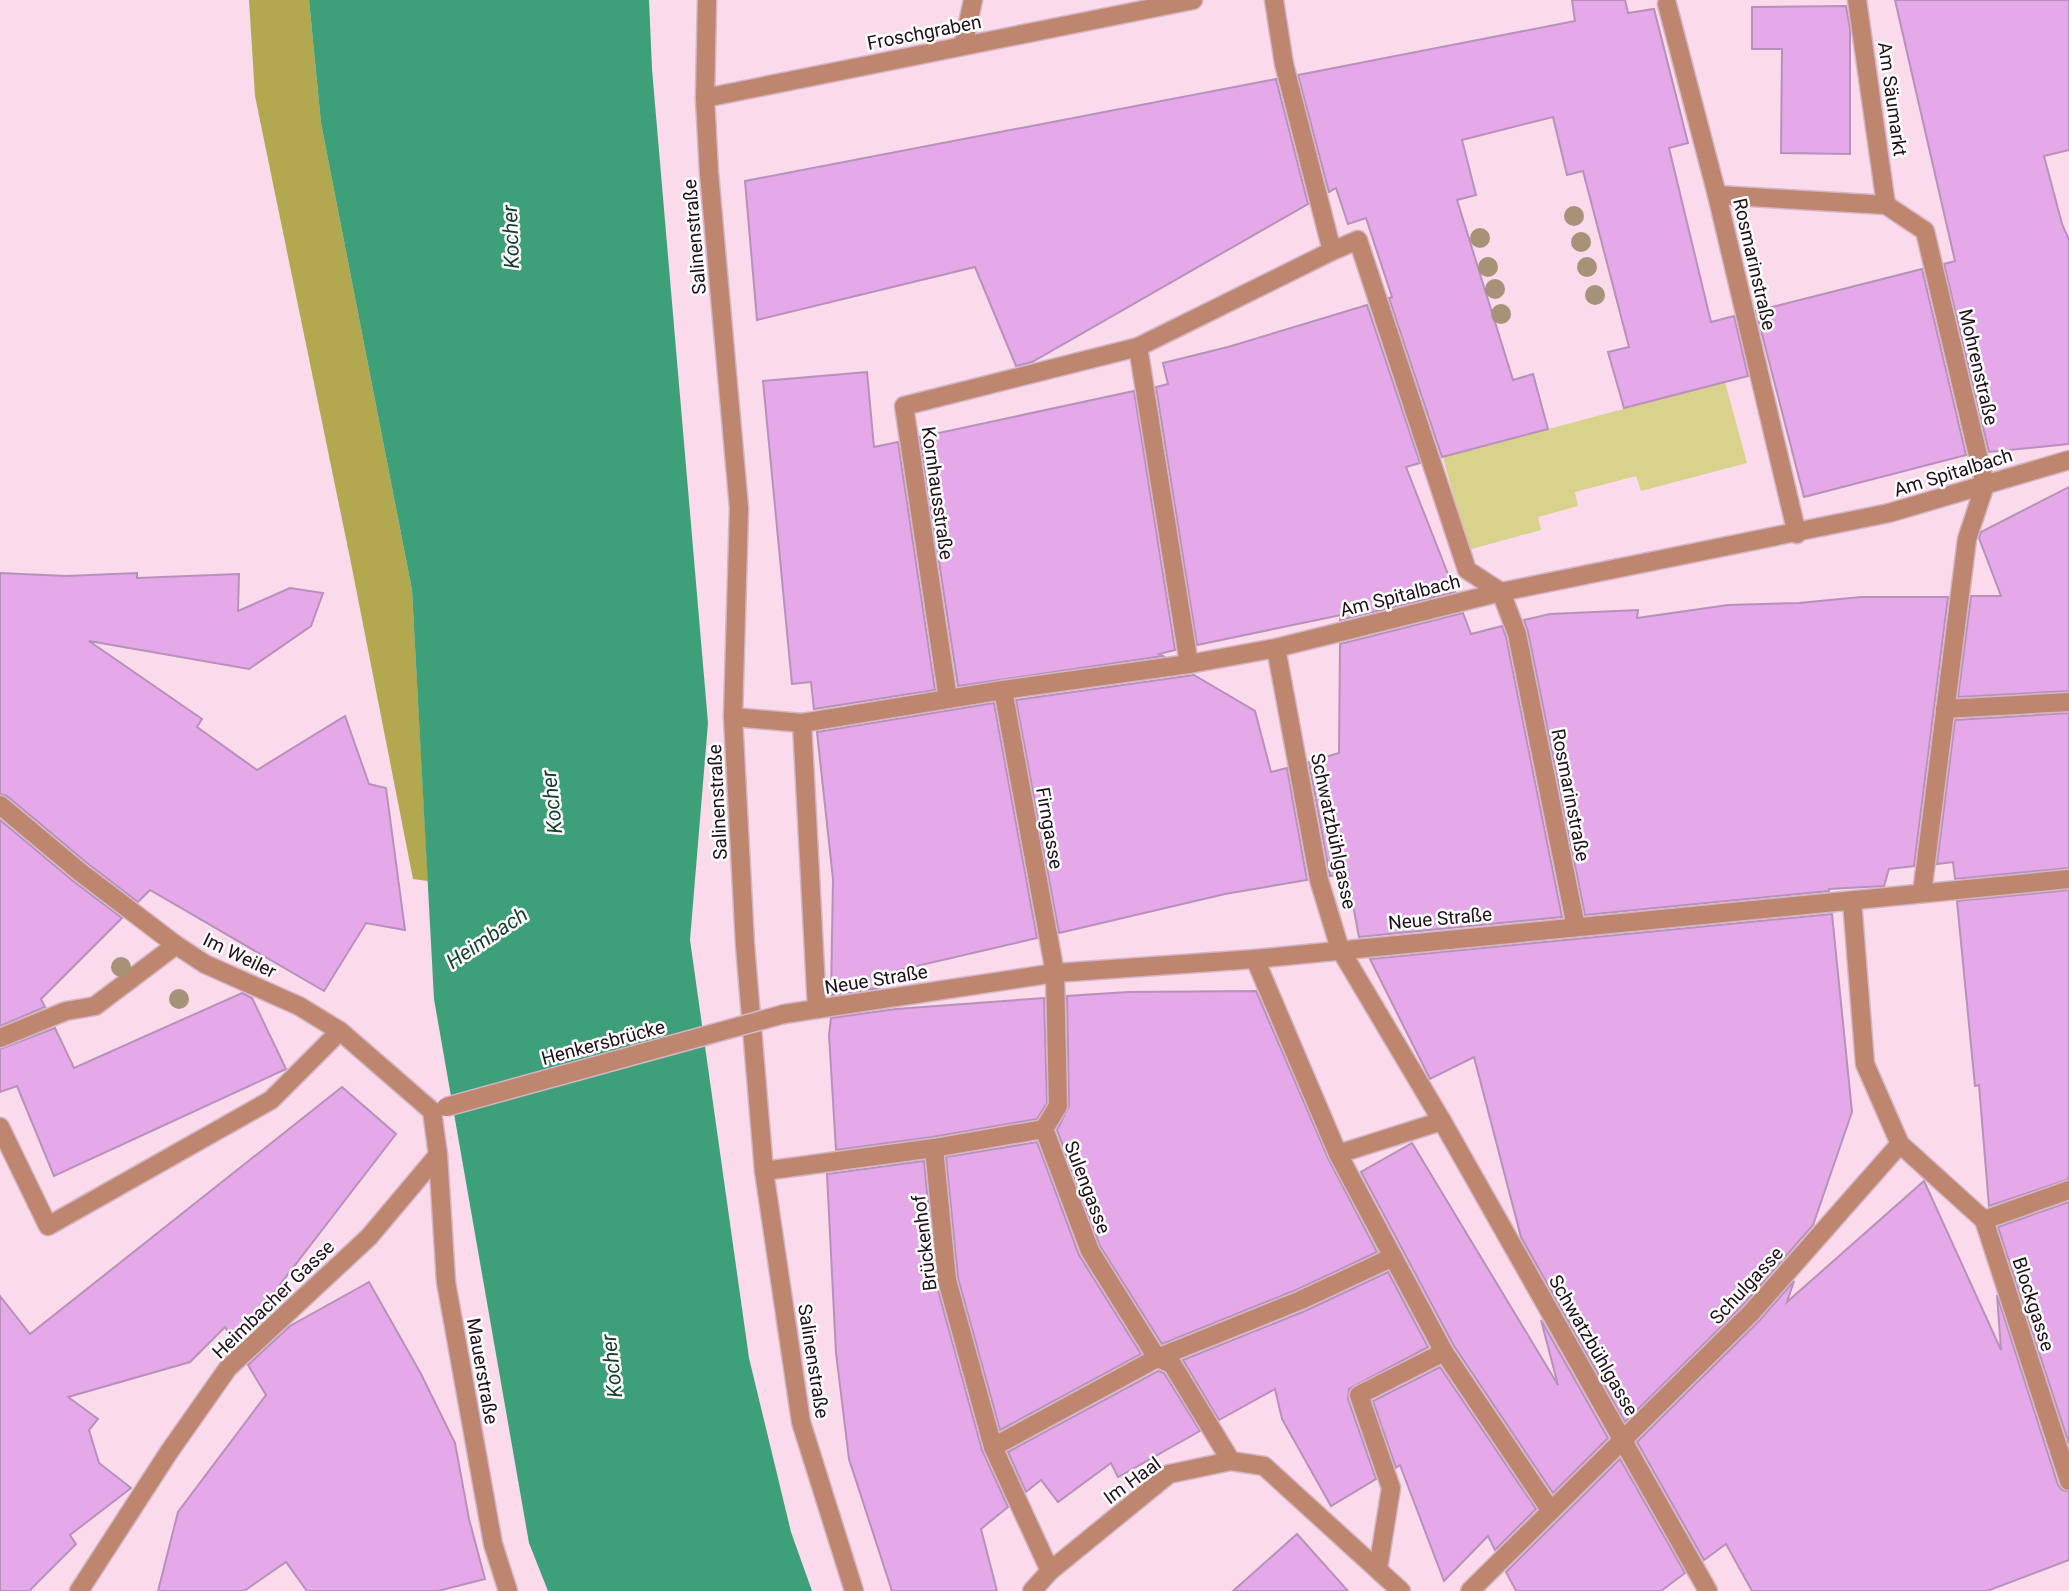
<svg xmlns="http://www.w3.org/2000/svg" width="2069" height="1591" viewBox="0 0 2069 1591" font-family="Roboto,sans-serif">
<style>
.green{fill:#d8d28c}
.forest{fill:#b1a850}
.water{fill:#3da079}
.building{fill:#e5a9ea;stroke:#b791ba;stroke-width:2}
.lines{fill:none;stroke-linecap:round;stroke-linejoin:round}
.street-casing{stroke:#d4b5c6;stroke-width:21}
.street{stroke:#be866f;stroke-width:18}
.street-bridge-casing{stroke:#d4b5c6;stroke-width:21;stroke-linecap:butt}
.street-bridge{stroke:#be866f;stroke-width:18}
.tree{fill:#a69377}
.labels{text-anchor:middle;stroke-width:5;stroke-linejoin:round;paint-order:stroke}
.street-label{font-size:19px;fill:#200e19;stroke:#fff}
.water-label{font-size:21px;font-style:italic;fill:#143e2d;stroke:#fff}
</style>
<rect width="100%" height="100%" fill="#fbdaec"/>
<!-- green -->
<path class="green" d="M1725,382L1747,463L1641,491L1636,476L1575,492L1578,506L1538,517L1541,530L1468,550L1443,457Z"/>
<!-- forest -->
<path class="forest" d="M249,0H309L321,123L412,590L428,881L413,879L351,563L255,96Z"/>
<!-- water -->
<path class="water" d="M309,0H649L652,69L708,723L690,940L749,1358L791,1532L812,1591H548L529,1543L434,999L412,590L321,123Z"/>
<!-- building -->
<g class="building">
<path d="M1572,0H1625L1628,13L1654,9L1688,143L1669,148L1711,322L1734,316L1748,376L1624,408L1608,352L1629,347L1583,171L1567,175L1553,117L1462,140L1476,195L1457,200L1513,380L1533,374L1548,429L1442,457L1389,298L1392,297L1366,218L1348,224L1336,188L1329,192L1298,75L1575,21Z"/>
<path d="M1895,0H2069V150L2044,156L2062,224L2069,240V444L1989,452L1944,264L1955,261Z"/>
<path d="M1846,6L1850,29V154L1781,153L1782,49H1752V7Z"/>
<path d="M1276,79L1308,204L1032,362L1016,366L975,267L757,320L745,181Z"/>
<path d="M1922,269L1966,455L1804,497L1756,311Z"/>
<path d="M1367,305L1420,463L1406,467L1455,592L1340,620L1341,615L1197,645L1156,387L1168,384L1163,363L1228,347Z"/>
<path d="M867,372L874,447L898,442L935,690L814,709L811,682L792,684L763,381Z"/>
<path d="M1134,391L1175,650L1159,654L1163,656L958,686L920,437Z"/>
<path d="M2069,487V691L1958,697L1971,596H2001L1979,538L1981,532Z"/>
<path d="M0,573L66,576L137,573V578L239,574L238,611L290,588L323,593L311,626L249,669L89,641L202,719L197,727L257,770L345,716L369,784L386,788L405,930L366,923L324,991L150,890L138,902L87,863L7,796L0,794Z"/>
<path d="M1861,597H1948L1914,866L1889,869L1884,886L1829,889V891L1585,915L1528,632L1524,620L1550,614L1638,610L1637,618L1728,605L1799,603Z"/>
<path d="M1463,613L1471,634L1502,626L1506,637L1562,917L1359,937L1347,873L1330,876L1309,762L1339,753L1340,644Z"/>
<path d="M1194,675L1255,711L1271,772L1287,768L1307,880L1225,894L1059,933L1016,700Z"/>
<path d="M994,703L1037,938L878,975L880,988L831,995L833,879L817,732Z"/>
<path d="M2069,713V868L1955,879L1953,862L1937,864L1955,720Z"/>
<path d="M0,820L73,881L122,918L41,999L45,1007L0,1026Z"/>
<path d="M2069,890V1179L1989,1206L1979,1085L1975,1086L1957,901Z"/>
<path d="M1832,914L1852,1112L1813,1225L1744,1304L1625,1422L1521,1237L1474,1057L1430,1079L1370,959Z"/>
<path d="M1256,991L1328,1158L1377,1252L1296,1290L1162,1344L1100,1246L1057,1130L1069,1106L1067,996L1128,992Z"/>
<path d="M242,993L252,998L286,1069L54,1176L17,1086L0,1092V1049L55,1028L74,1068Z"/>
<path d="M1044,998L1047,1103L1037,1119L932,1137L836,1150L829,1035L831,1018L896,1009Z"/>
<path d="M342,1087L396,1134L235,1343L225,1327L190,1362L68,1397L98,1419L89,1430L99,1463L131,1488L70,1535L76,1544L29,1591H0V1296L30,1334Z"/>
<path d="M1037,1142L1079,1255L1141,1354L1000,1430L958,1278L946,1157Z"/>
<path d="M1412,1143L1558,1385L1541,1320L1608,1438L1553,1493L1454,1346L1361,1172Z"/>
<path d="M924,1161L936,1283L982,1450L1008,1507L981,1529L997,1591H892L849,1459L836,1353L827,1174Z"/>
<path d="M1924,1181L2001,1350L1997,1295L2058,1485L2062,1490L2069,1492V1560L1987,1591H1752L1726,1544L1704,1560L1637,1442L1760,1320L1794,1281L1787,1302Z"/>
<path d="M2069,1202V1444L1998,1227Z"/>
<path d="M1388,1272L1428,1347L1349,1389L1348,1399L1376,1479L1331,1506L1282,1419L1275,1389L1219,1420L1183,1360L1305,1311Z"/>
<path d="M369,1282L421,1374L455,1443L469,1519L485,1579L438,1591H307L286,1562L244,1591H158L178,1512L266,1395L248,1365L290,1326Z"/>
<path d="M1440,1367L1536,1509L1495,1550L1488,1536L1444,1581L1400,1465L1396,1468L1373,1401Z"/>
<path d="M1158,1371L1164,1373L1200,1431L1118,1477L1111,1463L1058,1502L1041,1480L1026,1492L1008,1452Z"/>
<path d="M1620,1459L1685,1573L1661,1591H1516L1506,1572Z"/>
<path d="M1297,1534L1348,1591H1233Z"/>
</g>
<g class="lines">
<!-- street casing -->
<g class="street-casing">
<g id="street">
<path d="M707,0L705,98L709,173L739,508L733,717L745,945L764,1171L801,1422L854,1591"/>
<path d="M1274,0L1284,64L1332,251"/>
<path d="M1857,0L1886,205"/>
<path d="M1667,4L1717,195L1797,534"/>
<path d="M963,46L973,0"/>
<path d="M705,98L1193,0"/>
<path d="M1717,195L1886,205L1925,231L1985,485L1967,539L1922,893"/>
<path d="M1501,592L1517,634L1576,927"/>
<path d="M1276,648L1319,880L1340,949L1442,1121L1708,1591"/>
<path d="M1189,664L1138,347L1332,251L1358,240L1467,570L1501,592"/>
<path d="M1003,690L1055,973L1058,1106L1044,1129L1090,1251L1157,1358L1172,1364L1231,1461"/>
<path d="M948,699L904,406L1138,347"/>
<path d="M1945,709L2069,702"/>
<path d="M733,717L802,723L1003,690L1189,664L1276,648L1501,592L1889,513L2069,460"/>
<path d="M802,723L817,1009"/>
<path d="M0,805L80,872L176,945L205,964L299,1006L340,1031L432,1111"/>
<path d="M1852,901L1865,1064L1900,1144L1984,1220L2069,1190"/>
<path d="M1255,959L1338,1154L1393,1257L1444,1352L1551,1511"/>
<path d="M784,1014L1055,973L1255,959L2069,879"/>
<path d="M0,1038L66,1011L95,1006L176,945"/>
<path d="M432,1111L438,1155L446,1282L493,1544L508,1591"/>
<path d="M0,1127L48,1226L271,1100L340,1031"/>
<path d="M934,1148L1044,1129"/>
<path d="M1338,1154L1442,1121"/>
<path d="M764,1171L934,1148L947,1280L993,1447L1050,1571"/>
<path d="M1984,1220L2069,1481"/>
<path d="M993,1447L1157,1358L1301,1300L1393,1257"/>
<path d="M1378,1569L1391,1488L1359,1395L1444,1352"/>
<path d="M79,1591L169,1452L228,1368L369,1237L438,1155"/>
<path d="M1032,1591L1050,1571L1169,1474L1231,1461L1264,1466L1401,1591"/>
<path d="M1470,1591L1752,1312L1900,1144"/>
</g>
</g>
<!-- street -->
<use href="#street" class="street"/>
<!-- street-bridge casing -->
<g class="street-bridge-casing">
<path id="street-bridge" d="M446,1107L784,1014"/>
</g>
<!-- street-bridge -->
<use href="#street-bridge" class="street-bridge"/>
</g>
<!-- trees -->
<g class="tree">
<circle cx="1574" cy="216" r="10"/>
<circle cx="1480" cy="238" r="10"/>
<circle cx="1581" cy="242" r="10"/>
<circle cx="1488" cy="267" r="10"/>
<circle cx="1587" cy="267" r="10"/>
<circle cx="1495" cy="289" r="10"/>
<circle cx="1595" cy="295" r="10"/>
<circle cx="1501" cy="314" r="10"/>
<circle cx="121" cy="967" r="10"/>
<circle cx="179" cy="999" r="10"/>
</g>
<g class="labels">
<!-- street labels -->
<g class="street-label">
<text transform="translate(924 32) rotate(-11)" y="7">Froschgraben</text>
<text transform="translate(1893 99) rotate(82)" y="7">Am Säumarkt</text>
<text transform="translate(694 237) rotate(-95)" y="7">Salinenstraße</text>
<text transform="translate(1755 264) rotate(77)" y="7">Rosmarinstraße</text>
<text transform="translate(1979 367) rotate(77)" y="7">Mohrenstraße</text>
<text transform="translate(1953 472) rotate(-17)" y="7">Am Spitalbach</text>
<text transform="translate(938 493) rotate(82)" y="7">Kornhausstraße</text>
<text transform="translate(1400 595) rotate(-14)" y="7">Am Spitalbach</text>
<text transform="translate(1571 795) rotate(79)" y="7">Rosmarinstraße</text>
<text transform="translate(717 802) rotate(-93)" y="7">Salinenstraße</text>
<text transform="translate(1050 828) rotate(80)" y="7">Firngasse</text>
<text transform="translate(1334 831) rotate(78)" y="7">Schwatzbühlgasse</text>
<text transform="translate(1440 918) rotate(-5)" y="7">Neue Straße</text>
<text transform="translate(240 955) rotate(26)" y="7">Im Weiler</text>
<text transform="translate(876 979) rotate(-9)" y="7">Neue Straße</text>
<text transform="translate(603 1042) rotate(-15)" y="7">Henkersbrücke</text>
<text transform="translate(1088 1187) rotate(69)" y="7">Sulengasse</text>
<text transform="translate(924 1243) rotate(-97)" y="7">Brückenhof</text>
<text transform="translate(1746 1285) rotate(-47)" y="7">Schulgasse</text>
<text transform="translate(273 1299) rotate(-44)" y="7">Heimbacher Gasse</text>
<text transform="translate(2034 1304) rotate(72)" y="7">Blockgasse</text>
<text transform="translate(1594 1345) rotate(60)" y="7">Schwatzbühlgasse</text>
<text transform="translate(814 1361) rotate(81)" y="7">Salinenstraße</text>
<text transform="translate(483 1371) rotate(80)" y="7">Mauerstraße</text>
<text transform="translate(1132 1480) rotate(-36)" y="7">Im Haal</text>
</g>
<!-- water labels -->
<g class="water-label">
<text transform="translate(511 237) rotate(-92)" y="7">Kocher</text>
<text transform="translate(552 802) rotate(-96)" y="7">Kocher</text>
<text transform="translate(487 938) rotate(-34)" y="7">Heimbach</text>
<text transform="translate(612 1366) rotate(-96)" y="7">Kocher</text>
</g>
</g>
</svg>
